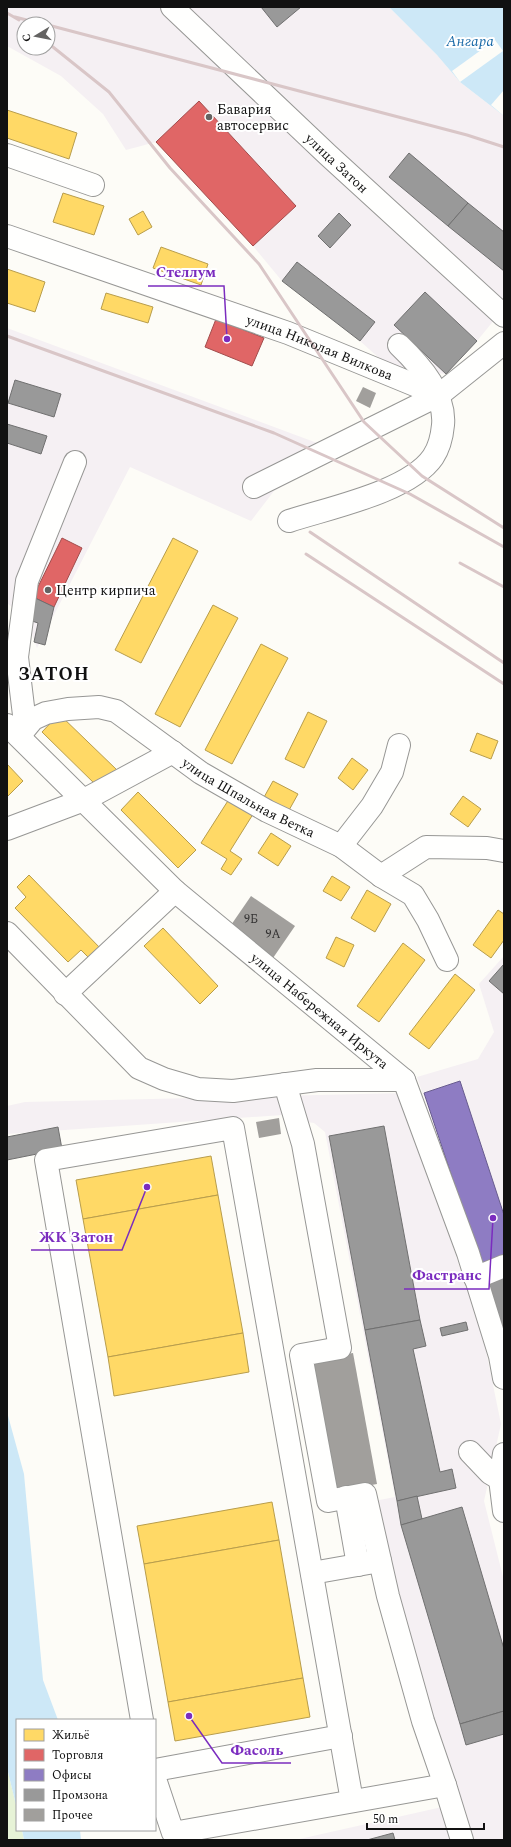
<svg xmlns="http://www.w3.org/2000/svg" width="511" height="1847" font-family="Spectral,serif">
  <rect width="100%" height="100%" fill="#fdfcf7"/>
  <g fill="#f5f0f3" fill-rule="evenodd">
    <path d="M7,7H389L437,55L460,82L504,116V308L477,341L446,374L389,367L360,341L282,281L253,246L156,142L126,150L103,114L61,76L7,46ZM24,24H48V48H24Z"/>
    <polygon points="7,328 344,453 274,491 251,521 130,467 37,648 26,619 7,603"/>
    <polygon points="504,956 504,1327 417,1077 478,1059 494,1032 479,984"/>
    <polygon points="405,1093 462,1275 474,1292 501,1424 484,1501 504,1581 504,1840 295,1840 451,1805 369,1502 395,1497 325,1132 314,1123 291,1120 283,1115 7,1134 7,1106 25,1102"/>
  </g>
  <polygon fill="#e7f3d7" points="7,1768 17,1809 17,1830 22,1830 24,1840 7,1840"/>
  <g fill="#cde8f7">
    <polygon points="389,7 504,7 504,116 460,82 437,55"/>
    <polygon points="7,1412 24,1474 43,1680 58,1720 17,1720 17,1809 7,1768"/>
    <polygon points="22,1830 80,1830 81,1840 24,1840"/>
  </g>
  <g fill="#fdfcf7">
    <polygon points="495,40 503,51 460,82 452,71"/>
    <polygon points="504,90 504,116 491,105"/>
  </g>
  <g fill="#ffd966" stroke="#b89d4c">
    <polygon points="7,110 77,133 69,159 7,138"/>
    <polygon points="63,193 104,206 94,235 53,222"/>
    <polygon points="143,211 152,227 138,235 129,219"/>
    <polygon points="161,247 208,264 201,285 153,268"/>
    <polygon points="7,269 45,282 35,312 7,303"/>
    <polygon points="106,293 153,307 148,323 101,309"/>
    <polygon points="173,538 198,551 141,663 115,650"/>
    <polygon points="213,605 238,618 180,727 155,714"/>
    <polygon points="261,644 288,658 232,764 205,750"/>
    <polygon points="308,712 327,721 304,768 285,759"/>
    <polygon points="59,714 117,770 99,788 42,732"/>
    <polygon points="477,733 498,741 491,759 470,751"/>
    <polygon points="352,758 368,770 353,790 338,778"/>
    <polygon points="7,764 23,781 7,797"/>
    <polygon points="273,781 298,794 288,812 263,799"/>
    <polygon points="138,792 196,850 178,868 121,810"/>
    <polygon points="231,796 255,811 230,851 242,859 231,875 221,869 227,859 201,843"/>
    <polygon points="463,796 481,809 468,827 450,814"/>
    <polygon points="271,833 291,846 278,866 258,853"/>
    <polygon points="29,875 102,950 91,960 81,950 68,962 15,908 26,897 17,887"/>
    <polygon points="332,876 350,887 341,901 323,891"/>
    <polygon points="367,890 391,904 375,932 351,918"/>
    <polygon points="498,910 504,914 504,940 491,958 473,945"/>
    <polygon points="163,928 218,986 200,1004 144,946"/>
    <polygon points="336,937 354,945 344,967 326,958"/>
    <polygon points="403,943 425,960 379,1022 357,1006"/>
    <polygon points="455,974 475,990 429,1049 409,1034"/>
    <polygon points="211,1156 218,1195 83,1219 76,1180"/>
    <polygon points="218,1195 243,1333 108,1357 83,1219"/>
    <polygon points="243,1333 249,1372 114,1396 108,1357"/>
    <polygon points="272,1502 279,1540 144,1564 137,1526"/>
    <polygon points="279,1540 303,1678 168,1702 144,1564"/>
    <polygon points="303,1678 310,1717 175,1741 168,1702"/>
  </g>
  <g fill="#e06666" stroke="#a24c4c">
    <polygon points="199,101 296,206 253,246 156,142"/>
    <polygon points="216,319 264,338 252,366 205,347"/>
    <polygon points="62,538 82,548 54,607 33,597"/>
  </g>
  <polygon fill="#8e7cc3" stroke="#685c8e" points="460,1081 504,1215 504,1257 481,1264 424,1093"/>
  <g fill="#999" stroke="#707070">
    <polygon points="261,7 301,7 277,27"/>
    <polygon points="409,153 468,203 448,226 389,177"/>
    <polygon points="468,203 504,232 504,271 448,226"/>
    <polygon points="339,213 351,225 330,248 318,236"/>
    <polygon points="297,262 375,322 360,341 282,281"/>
    <polygon points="425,292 477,341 446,374 394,325"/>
    <polygon points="15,380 61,394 54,417 8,403"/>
    <polygon points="7,424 47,436 41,454 7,443"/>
    <polygon points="33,597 54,607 45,645 34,642 38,623 26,619"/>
    <polygon points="504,964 504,994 489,981"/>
    <polygon points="384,1126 420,1320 365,1330 329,1136"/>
    <polygon points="58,1127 62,1149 7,1160 7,1137"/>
    <polygon points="504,1273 504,1327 500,1328 481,1283"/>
    <polygon points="420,1320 426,1346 413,1349 440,1472 452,1469 456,1488 397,1501 365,1330"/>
    <polygon points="466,1322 468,1330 442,1336 440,1328"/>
    <polygon points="417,1496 422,1519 401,1525 397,1501"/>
    <polygon points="462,1507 504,1649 504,1711 460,1724 401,1525"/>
    <polygon points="504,1711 504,1734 466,1745 460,1724"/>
    <polygon points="393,1833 395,1840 367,1840"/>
  </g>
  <g fill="#a19f9c">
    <polygon points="363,387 376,393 370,408 356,401"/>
    <polygon points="251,896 295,926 273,958 229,928"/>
    <polygon points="279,1118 281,1134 259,1138 256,1122"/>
    <polygon points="353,1353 377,1484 333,1492 310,1360"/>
  </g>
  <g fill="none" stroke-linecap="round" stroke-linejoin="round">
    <g stroke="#979795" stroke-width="24">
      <g id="minor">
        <path id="s1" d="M172,7L328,155L504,316"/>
        <polyline points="7,155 93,185"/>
        <path id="s2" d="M7,236L288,333L439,395L504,343"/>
        <polyline points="254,487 439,395"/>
        <path d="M289,521C328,508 409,492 433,457C439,448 442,436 443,425C446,395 421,366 399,345"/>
        <path id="s3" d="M7,725L175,891L404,1080L468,1253L500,1356L504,1378"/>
        <polyline points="23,731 24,715 17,657 27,581 75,462"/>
        <path id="s4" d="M19,736L33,719L46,713L68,709L99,707L116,711L201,773L267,811L341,846L381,876L413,895L428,920L447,960"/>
        <polyline points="7,829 84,800 173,752"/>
        <polyline points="341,846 372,806 392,772 399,745"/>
        <polyline points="381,876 426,847 487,848 504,851"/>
        <polyline points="7,933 139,1068 164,1079 198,1089 233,1091 317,1080 404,1080"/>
        <polyline points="65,994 175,891"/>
        <polyline points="475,1278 504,1266"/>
        <polyline points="470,1452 490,1473 500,1479"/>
        <polyline points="504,1454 500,1479 504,1511"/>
        <polyline points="346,1497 358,1565"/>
        <polyline points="312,1573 380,1561"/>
        <polyline points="142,1720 46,1160 233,1128 352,1801"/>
        <polyline points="155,1770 341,1736"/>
        <polyline points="155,1779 173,1833 445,1785 423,1721 388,1596 365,1494 328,1501 301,1355 340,1348 303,1144 285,1084"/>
        <polyline points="445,1785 462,1840"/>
      </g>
    </g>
    <use href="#minor" stroke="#fffffe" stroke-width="22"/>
    <g stroke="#d9c6c7" stroke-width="3">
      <polyline points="7,13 19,20"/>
      <polyline points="15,17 42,24"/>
      <polyline points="48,25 467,135 504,147"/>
      <polyline points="48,43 109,92 170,168 259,264 364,422 422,476 504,528"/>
      <polyline points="7,336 274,433 410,494 504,547"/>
      <polyline points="310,532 504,663"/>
      <polyline points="306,554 504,684"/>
      <polyline points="460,563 504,587"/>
    </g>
  </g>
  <g fill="#646362" stroke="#fff" stroke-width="1.5">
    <circle cx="209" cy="117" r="4"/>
    <circle cx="48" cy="590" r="4"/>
  </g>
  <g text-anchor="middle" stroke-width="4" stroke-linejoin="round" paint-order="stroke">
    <g font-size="12" fill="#353434">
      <text x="251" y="923">9Б</text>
      <text x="273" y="938">9А</text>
    </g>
    <g font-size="14" fill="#111" stroke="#fff" text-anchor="start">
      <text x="217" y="114">Бавария<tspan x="217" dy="16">автосервис</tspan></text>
      <text x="56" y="595">Центр кирпича</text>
    </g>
    <g font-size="14" fill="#111" stroke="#fff">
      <text dy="5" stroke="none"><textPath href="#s1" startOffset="227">улица Затон</textPath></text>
      <text dy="5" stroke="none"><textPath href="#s2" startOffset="332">улица Николая Вилкова</textPath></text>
      <text dy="5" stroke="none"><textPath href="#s4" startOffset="266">улица Шпальная Ветка</textPath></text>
      <text dy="5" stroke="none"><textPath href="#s3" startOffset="424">улица Набережная Иркута</textPath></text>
    </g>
    <g font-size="15" font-style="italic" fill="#1768a6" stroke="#fff">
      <text x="470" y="46">Ангара</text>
    </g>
    <g font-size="18" font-weight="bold" letter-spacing="1" fill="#111" stroke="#fff">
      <text x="54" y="680">ЗАТОН</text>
    </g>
  </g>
  <path fill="none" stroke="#7b2cbf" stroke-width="1.5" d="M227 339L224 286H148M147 1187L122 1250H31M493 1218L489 1289H404M189 1716L222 1763H291"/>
  <g fill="#7b2cbf" stroke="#fff" stroke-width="1.5">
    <circle cx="227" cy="339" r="4"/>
    <circle cx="147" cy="1187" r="4"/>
    <circle cx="493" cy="1218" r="4"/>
    <circle cx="189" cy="1716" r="4"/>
  </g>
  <g font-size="15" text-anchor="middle" font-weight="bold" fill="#7b2cbf" stroke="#fff" stroke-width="4" stroke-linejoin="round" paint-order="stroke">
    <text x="186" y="277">Стеллум</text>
    <text x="76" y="1242">ЖК Затон</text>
    <text x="447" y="1280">Фастранс</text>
    <text x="257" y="1755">Фасоль</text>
  </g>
  <rect width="511" height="1847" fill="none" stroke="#111111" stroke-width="16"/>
  <rect x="16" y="1719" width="140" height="112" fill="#ffffff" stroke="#a0a0a0"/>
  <rect x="24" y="1729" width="20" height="12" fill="#ffd966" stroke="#a0a0a0"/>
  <text x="52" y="1739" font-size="12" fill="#111111">Жильё</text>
  <rect x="24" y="1749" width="20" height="12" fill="#e06666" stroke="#a0a0a0"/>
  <text x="52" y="1759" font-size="12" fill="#111111">Торговля</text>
  <rect x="24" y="1769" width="20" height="12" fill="#8e7cc3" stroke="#a0a0a0"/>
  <text x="52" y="1779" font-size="12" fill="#111111">Офисы</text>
  <rect x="24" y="1789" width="20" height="12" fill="#999999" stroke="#a0a0a0"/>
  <text x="52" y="1799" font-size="12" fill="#111111">Промзона</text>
  <rect x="24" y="1809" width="20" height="12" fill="#a19f9c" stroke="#a0a0a0"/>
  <text x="52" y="1819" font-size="12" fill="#111111">Прочее</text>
  <g transform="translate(36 36) rotate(260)"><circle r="19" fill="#ffffff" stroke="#a0a0a0"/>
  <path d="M0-3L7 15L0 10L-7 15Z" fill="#646362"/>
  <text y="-6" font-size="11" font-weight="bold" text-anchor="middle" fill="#111111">С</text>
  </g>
  <path d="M367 1823v6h117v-6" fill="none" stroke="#111111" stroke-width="2"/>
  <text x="373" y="1823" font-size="12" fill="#111111" stroke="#ffffff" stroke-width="3" paint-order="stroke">50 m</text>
</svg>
